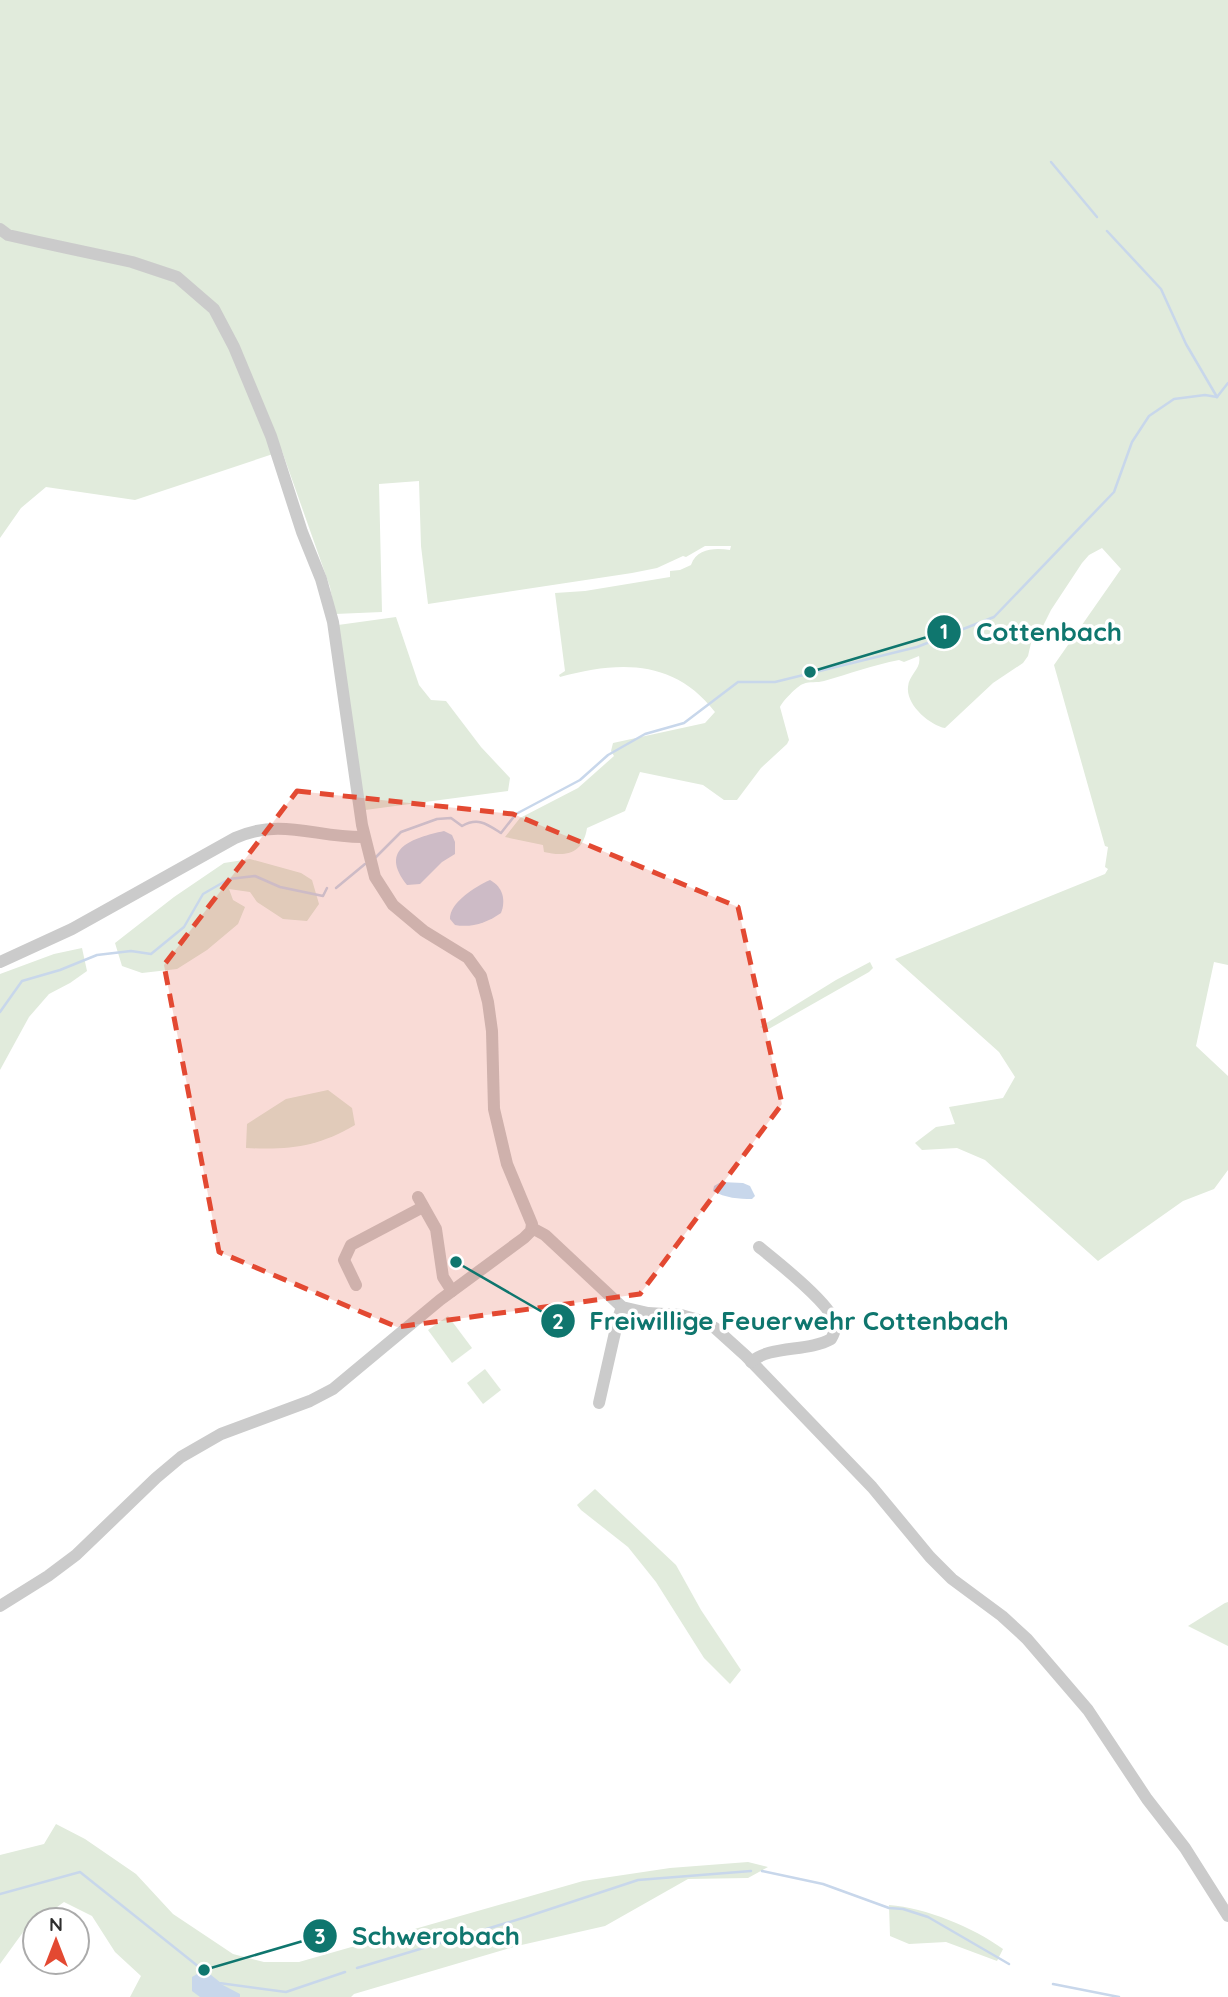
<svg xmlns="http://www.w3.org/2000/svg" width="1228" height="1997" font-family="Quicksand,sans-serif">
  <rect width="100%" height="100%" fill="#fff"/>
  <g fill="#e1ebdc">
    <path d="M0,0H1228V965L1214,962L1196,1046L1228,1076V1170L1214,1189L1183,1201L1098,1261L985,1160L957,1148L922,1150L915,1143L936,1127L955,1124L949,1107L1003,1098L1015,1077L999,1052L895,959L1105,874L1108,869L1105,867L1108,847L1105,846L1054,665L1121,569L1102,548L1089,555L1082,563L1051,610L1039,634L1031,643L1028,656L1023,663L993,683L945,728C930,725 906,705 908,687C909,674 922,669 919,656L904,662L899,660C873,665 849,674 824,681C817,683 810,681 803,684C797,686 782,702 780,707L789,740L787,744L761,768L737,800H724L703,785L640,772L625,811L587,828C583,854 566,857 544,852L543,845L505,837L520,818L578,788L614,756L611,751L613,743L705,723L715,712C674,659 619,661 560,677L559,675L565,671L555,593L585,591L670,577V571L680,570L691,565C697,548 715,548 730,550L731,546H705L686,557L683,556L657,568L632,573L428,604L421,546L419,481L379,484L382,612L335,614L330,587L282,451L135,500L46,487L21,508L0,538Z"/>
    <polygon points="396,617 419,685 431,700 446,701 481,747 510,778 508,791 365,810 338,625"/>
    <polygon points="250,859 301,873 312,880 319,904 307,921 283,919 257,902 250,892 229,889 233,900 245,907 238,924 207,950 177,969 142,973 122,966 115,943 174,897 224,863"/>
    <polygon points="82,948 87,971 70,983 49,994 29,1017 0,1070 0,974 54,954"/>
    <polygon points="870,962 873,968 869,972 767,1030 760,1027 836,980"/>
    <path d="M328,1090L352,1108L355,1125C318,1147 289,1150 246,1148L247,1124L286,1099Z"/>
    <polygon points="448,1316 472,1348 452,1363 428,1330"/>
    <polygon points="485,1369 501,1390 483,1404 467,1383"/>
    <polygon points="595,1489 676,1565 701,1610 741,1670 730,1684 704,1658 656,1582 628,1547 581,1510 577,1505"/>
    <polygon points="1228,1602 1228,1646 1188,1626 1225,1603"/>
    <polygon points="56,1824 85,1839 136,1874 173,1914 233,1954 264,1962 299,1962 583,1881 670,1868 748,1862 768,1867 748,1878 688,1879 605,1926 517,1946 354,1994 351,1997 130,1997 141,1976 115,1952 92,1916 64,1902 42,1918 34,1917 0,1964 0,1855 44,1844"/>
    <path d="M889,1905C926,1908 973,1927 1003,1949L997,1961L946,1942L909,1944L890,1936Z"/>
  </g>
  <g fill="#c8d7eb">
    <path d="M444,831L452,835L455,842V854L442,862L420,884L407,885C378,848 413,838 444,831Z"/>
    <path d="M490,880C503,887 506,900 501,913C487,923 471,928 455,925L450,919C449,903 476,886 490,880Z"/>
    <path d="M721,1182L743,1183L750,1186L755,1196L752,1199C739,1199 725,1198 713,1191L714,1186Z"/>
    <polygon points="204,1970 219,1983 240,1994 240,1997 200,1997 192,1991 192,1977"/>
  </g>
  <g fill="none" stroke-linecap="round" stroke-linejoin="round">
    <g stroke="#c8d7eb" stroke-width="2.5">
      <polyline points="1051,162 1097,217"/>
      <polyline points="1107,231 1161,289 1186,344 1217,397"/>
      <polyline points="1217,397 1228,383"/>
      <path d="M375,858L401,832L437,819L451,818L462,826C478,817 487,824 501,833L516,814L580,780L608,755L645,734L684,723L738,682H775L917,647L994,617L1114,492L1132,442L1149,416L1174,399L1205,395L1217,397"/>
      <polyline points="336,888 365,864"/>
      <polyline points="0,1012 22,981 60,970 97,955 131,951 151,954 184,927 203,894 229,879 255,876 280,887 323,896 327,888"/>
      <polyline points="762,1871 823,1884 889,1908 903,1909 928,1917 1009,1964"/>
      <polyline points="0,1894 80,1872 219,1983 286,1992 345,1972"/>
      <polyline points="357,1968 526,1917 638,1880 751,1871"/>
      <polyline points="1053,1984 1119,1997"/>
    </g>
    <g stroke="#cbcbcb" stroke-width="12">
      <polyline points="0,229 8,235 39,242 132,262 177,277 214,309 234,347 271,436 302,532 321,579 333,622 362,825 375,877 393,905 424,931 468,958 481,976 488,1002 492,1031 494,1109 507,1164 532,1224 531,1231 524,1238 440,1300 333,1389 310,1401 221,1434 181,1457 156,1478 76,1555 48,1576 0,1606"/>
      <path d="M0,962L72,929L235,838C282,817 316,838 364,837"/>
      <polyline points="418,1197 436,1229 443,1277 452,1291"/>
      <polyline points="532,1228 545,1235 622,1307 648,1313 681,1315 702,1321 715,1328 746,1356 872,1487 930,1557 952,1579 1002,1616 1027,1639 1088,1710 1147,1799 1185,1848 1228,1916"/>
      <polyline points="356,1285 344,1260 351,1245 423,1207"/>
      <path d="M751,1362C770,1345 808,1352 831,1339C834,1334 836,1329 835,1323C831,1304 775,1260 759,1247"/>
      <polyline points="599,1403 618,1319 622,1307"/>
    </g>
  </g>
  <path fill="#e34932" fill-opacity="0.2" stroke="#e34932" stroke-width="5" stroke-dasharray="14 9" stroke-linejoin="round" d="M297,791L513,814L738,907L782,1104L640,1294L397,1327L219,1252L164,965Z"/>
  <path fill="none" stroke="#0f766e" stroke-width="2.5" d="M810 672L944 632M456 1262L558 1321M204 1970L320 1936"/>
  <g fill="#0f766e" stroke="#fff" stroke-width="2.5">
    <circle cx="810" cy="672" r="7"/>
    <circle cx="456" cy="1262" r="7"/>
    <circle cx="204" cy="1970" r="7"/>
    <circle cx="944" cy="632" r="18"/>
    <circle cx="558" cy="1321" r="18"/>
    <circle cx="320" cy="1936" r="18"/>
  </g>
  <g font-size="21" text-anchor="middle" font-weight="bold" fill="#fff">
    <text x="944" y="639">1</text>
    <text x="558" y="1329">2</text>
    <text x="320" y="1944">3</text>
  </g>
  <g font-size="26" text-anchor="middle" font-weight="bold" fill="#0f766e" stroke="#fff" stroke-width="7" stroke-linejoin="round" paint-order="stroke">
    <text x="1049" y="641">Cottenbach</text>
    <text x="799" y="1330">Freiwillige Feuerwehr Cottenbach</text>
    <text x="436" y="1945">Schwerobach</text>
  </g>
  <g transform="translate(56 1941)"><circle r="33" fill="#ffffff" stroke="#ababab" stroke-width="2"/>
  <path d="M0-5L12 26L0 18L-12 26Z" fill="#e34932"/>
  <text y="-10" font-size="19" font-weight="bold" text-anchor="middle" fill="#2e2e2e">N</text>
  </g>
</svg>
